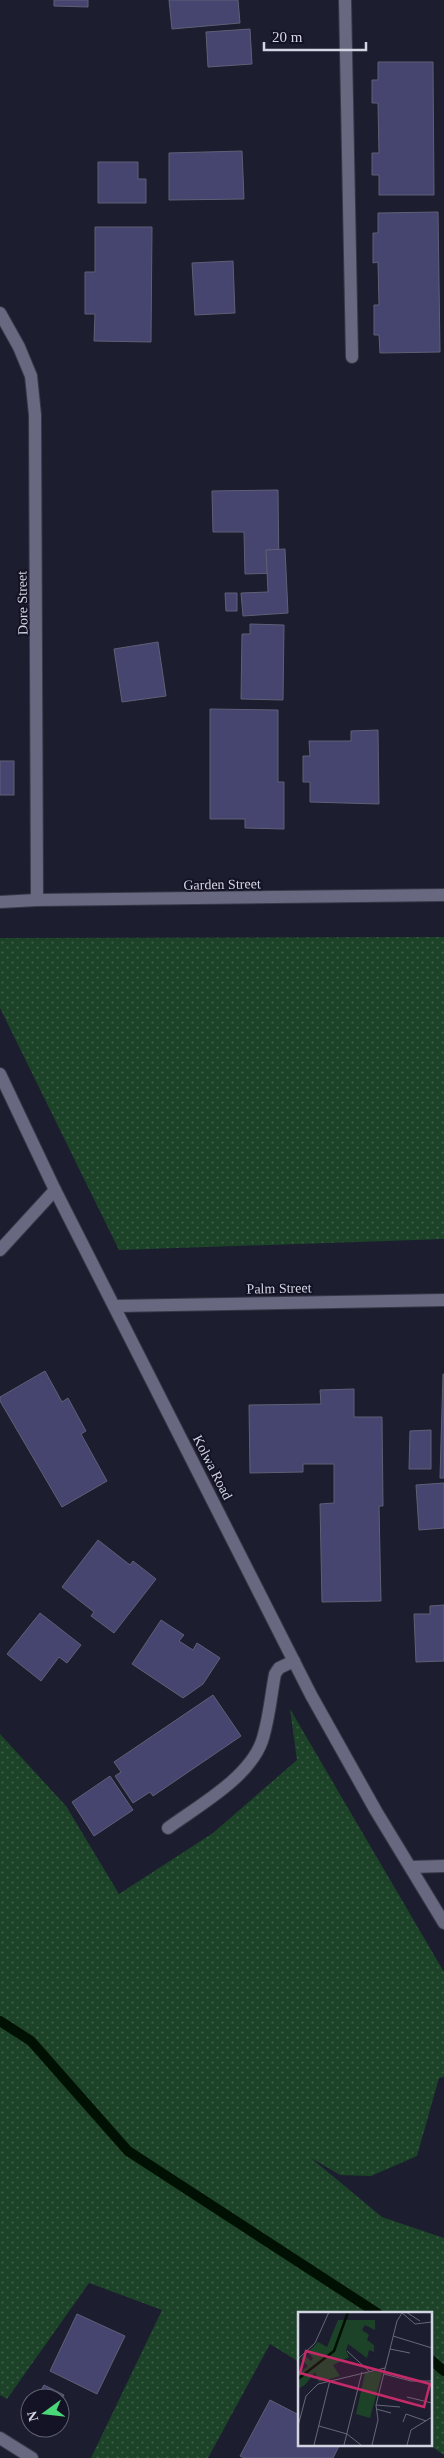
<svg xmlns="http://www.w3.org/2000/svg" width="444" height="2458" font-family="Georgia,serif">
  <defs>
    <pattern id="grass-dots" width="8" height="8" patternUnits="userSpaceOnUse" patternTransform="scale(1.25)"><rect width="8" height="8" fill="#1c4327"/><path d="M2 2h.1M6 6h.1" fill="none" stroke="#3c5d46" stroke-width="1.8" stroke-linecap="round"/></pattern>
  </defs>
  <rect width="100%" height="100%" fill="#1c1d2f"/>
  <g fill="url(#grass-dots)">
    <polygon points="444,937 444,1239 119,1250 0,1008 0,938"/>
    <polygon points="290,1709 444,1972 444,2077 439,2078 417,2156 371,2176 340,2175 311,2158 382,2217 444,2238 444,2455 428,2444 430,2444 430,2313 299,2313 299,2362 270,2344 208,2458 91,2458 162,2310 89,2283 7,2399 0,2395 0,1734 66,1806 119,1894 213,1833 297,1760"/>
  </g>
  <g fill="none" stroke-linecap="round" stroke-linejoin="round">
    <g stroke="#001003" stroke-width="10">
      <polyline points="0,2021 31,2041 128,2151 377,2313"/>
      <polyline points="430,2359 444,2371"/>
    </g>
  </g>
  <g fill="#454570" stroke="#5f6076">
    <polygon points="54,0 88,0 88,7 54,6"/>
    <polygon points="169,0 238,0 240,23 172,29"/>
    <polygon points="250,29 252,64 208,67 206,32"/>
    <polygon points="378,62 433,62 434,195 379,195 379,175 372,175 372,153 379,153 378,103 372,103 372,80 378,80"/>
    <polygon points="242,151 244,199 169,200 169,153"/>
    <polygon points="98,162 138,162 138,179 146,179 146,203 98,203"/>
    <polygon points="438,212 440,352 380,353 379,335 374,335 374,305 379,305 378,262 373,263 373,233 378,233 378,213"/>
    <polygon points="95,227 152,227 151,342 94,341 95,314 85,314 85,272 95,272"/>
    <polygon points="233,261 235,313 195,315 192,263"/>
    <polygon points="278,490 279,573 245,574 244,532 213,532 212,491"/>
    <polygon points="285,549 288,613 243,616 241,593 268,592 266,550"/>
    <polygon points="225,593 237,593 237,611 226,611"/>
    <polygon points="250,624 284,625 283,700 241,699 242,634 250,634"/>
    <polygon points="158,642 166,696 122,702 114,649"/>
    <polygon points="210,709 278,710 278,782 284,782 284,829 245,828 245,819 210,819"/>
    <polygon points="378,730 379,804 310,802 310,782 303,782 303,756 310,756 309,741 351,741 351,731"/>
    <rect x="0" y="761" width="14" height="34"/>
    <polygon points="45,1371 62,1402 68,1398 86,1431 81,1434 107,1481 62,1507 0,1401 0,1397"/>
    <polygon points="443,1374 444,1374 444,1478 440,1478"/>
    <polygon points="354,1389 354,1417 382,1417 383,1506 379,1506 381,1601 322,1602 320,1504 334,1503 334,1464 303,1464 303,1472 250,1473 249,1405 321,1404 320,1390"/>
    <polygon points="431,1430 431,1469 409,1469 410,1431"/>
    <polygon points="444,1483 444,1528 419,1530 416,1485"/>
    <polygon points="98,1540 130,1565 133,1561 156,1579 114,1633 91,1616 94,1612 62,1587"/>
    <polygon points="444,1605 444,1661 416,1662 414,1614 430,1614 430,1606"/>
    <polygon points="40,1613 81,1645 67,1663 59,1657 41,1681 7,1654"/>
    <polygon points="161,1620 184,1635 179,1641 193,1650 197,1643 220,1658 203,1684 183,1698 132,1664"/>
    <polygon points="213,1695 241,1736 153,1796 150,1792 133,1803 115,1776 121,1772 114,1762"/>
    <polygon points="110,1776 133,1810 94,1836 72,1802"/>
    <polygon points="77,2314 125,2336 97,2394 50,2371"/>
    <polygon points="44,2385 64,2395 60,2403 60,2398 37,2398"/>
    <polygon points="270,2400 299,2415 299,2444 340,2444 333,2458 244,2458 240,2456"/>
  </g>
  <g fill="none" stroke-linecap="round" stroke-linejoin="round">
    <g stroke="#383848" stroke-width="14">
      <g id="minor">
        <polyline points="345,0 352,357"/>
        <polyline points="0,313 19,347 31,376 35,415 37,900"/>
        <polyline points="0,902 37,900 444,895"/>
        <polyline points="0,1074 55,1190 311,1695 376,1811 444,1923"/>
        <polyline points="0,1250 55,1190"/>
        <polyline points="115,1306 444,1300"/>
        <path d="M168,1828C198,1806 249,1778 262,1741C269,1720 271,1695 275,1674L279,1668L294,1661"/>
        <polyline points="411,1867 444,1866"/>
        <polyline points="0,2438 32,2458"/>
      </g>
    </g>
    <use href="#minor" stroke="#686980" stroke-width="12"/>
  </g>
  <g text-anchor="middle" stroke-width="4" stroke-linejoin="round" paint-order="stroke">
    <g font-size="14" fill="#d4d5e2" stroke="#131325">
      <text transform="translate(22 603) rotate(-91)" y="5">Dore Street</text>
      <text transform="translate(222 884) rotate(-1)" y="5">Garden Street</text>
      <text transform="translate(279 1288) rotate(-1)" y="5">Palm Street</text>
      <text transform="translate(213 1467) rotate(63)" y="5">Kolwa Road</text>
    </g>
  </g>
  <g transform="translate(298 2312)">
    <rect width="134" height="134" fill="#1c1d2f"/>
    <path d="M40,8H77V18L67,13L64,18L71,23L69,28L76,33V40L71,38L69,46L50,32L48,39L51,45L35,53L42,64L21,70L17,60L7,73L0,77V62L10,54L3,47L6,43L13,49L15,46L10,40L20,30L29,35ZM85,58L72,106L58,102L67,61Z" fill="#1c4327"/>
    <path fill="none" stroke="#001003" stroke-width="2.5" d="M0,67L36,39L50,0"/>
    <path fill="none" stroke="#666777" stroke-width="1" d="M103,0L117,12L134,10M108,0L122,9M95,24L134,36M92,37L112,41M49,39L71,59M0,47L17,31L31,0M86,62L113,69H134M109,85L134,91M78,93L102,95M78,97L93,101M105,110L108,102L128,109M0,114L8,84L20,72L87,56M21,114L49,122L63,133M16,133L32,68M46,133L64,60M74,133L80,108L78,93L99,9L104,1M109,133L113,118L134,105"/>
    <path fill="#c42b68" fill-opacity="0.15" stroke="#c42b68" stroke-width="2.5" d="M8,39L132,72L126,95L2,61Z"/>
    <rect width="134" height="134" fill="none" stroke="#d4d5e2" stroke-width="2.5"/>
  </g>
  <g transform="translate(45 2413) rotate(255)"><circle r="24" fill="#131325" stroke="#606171"/>
  <path d="M0-4L9 19L0 12L-9 19Z" fill="#49d778"/>
  <text y="-8" font-size="14" font-weight="bold" text-anchor="middle" fill="#d4d5e2">N</text>
  </g>
  <path d="M264 42v8h102v-8" fill="none" stroke="#d4d5e2" stroke-width="2.5"/>
  <text x="272" y="42" font-size="15" fill="#d4d5e2" stroke="#131325" stroke-width="4" paint-order="stroke">20 m</text>
</svg>
